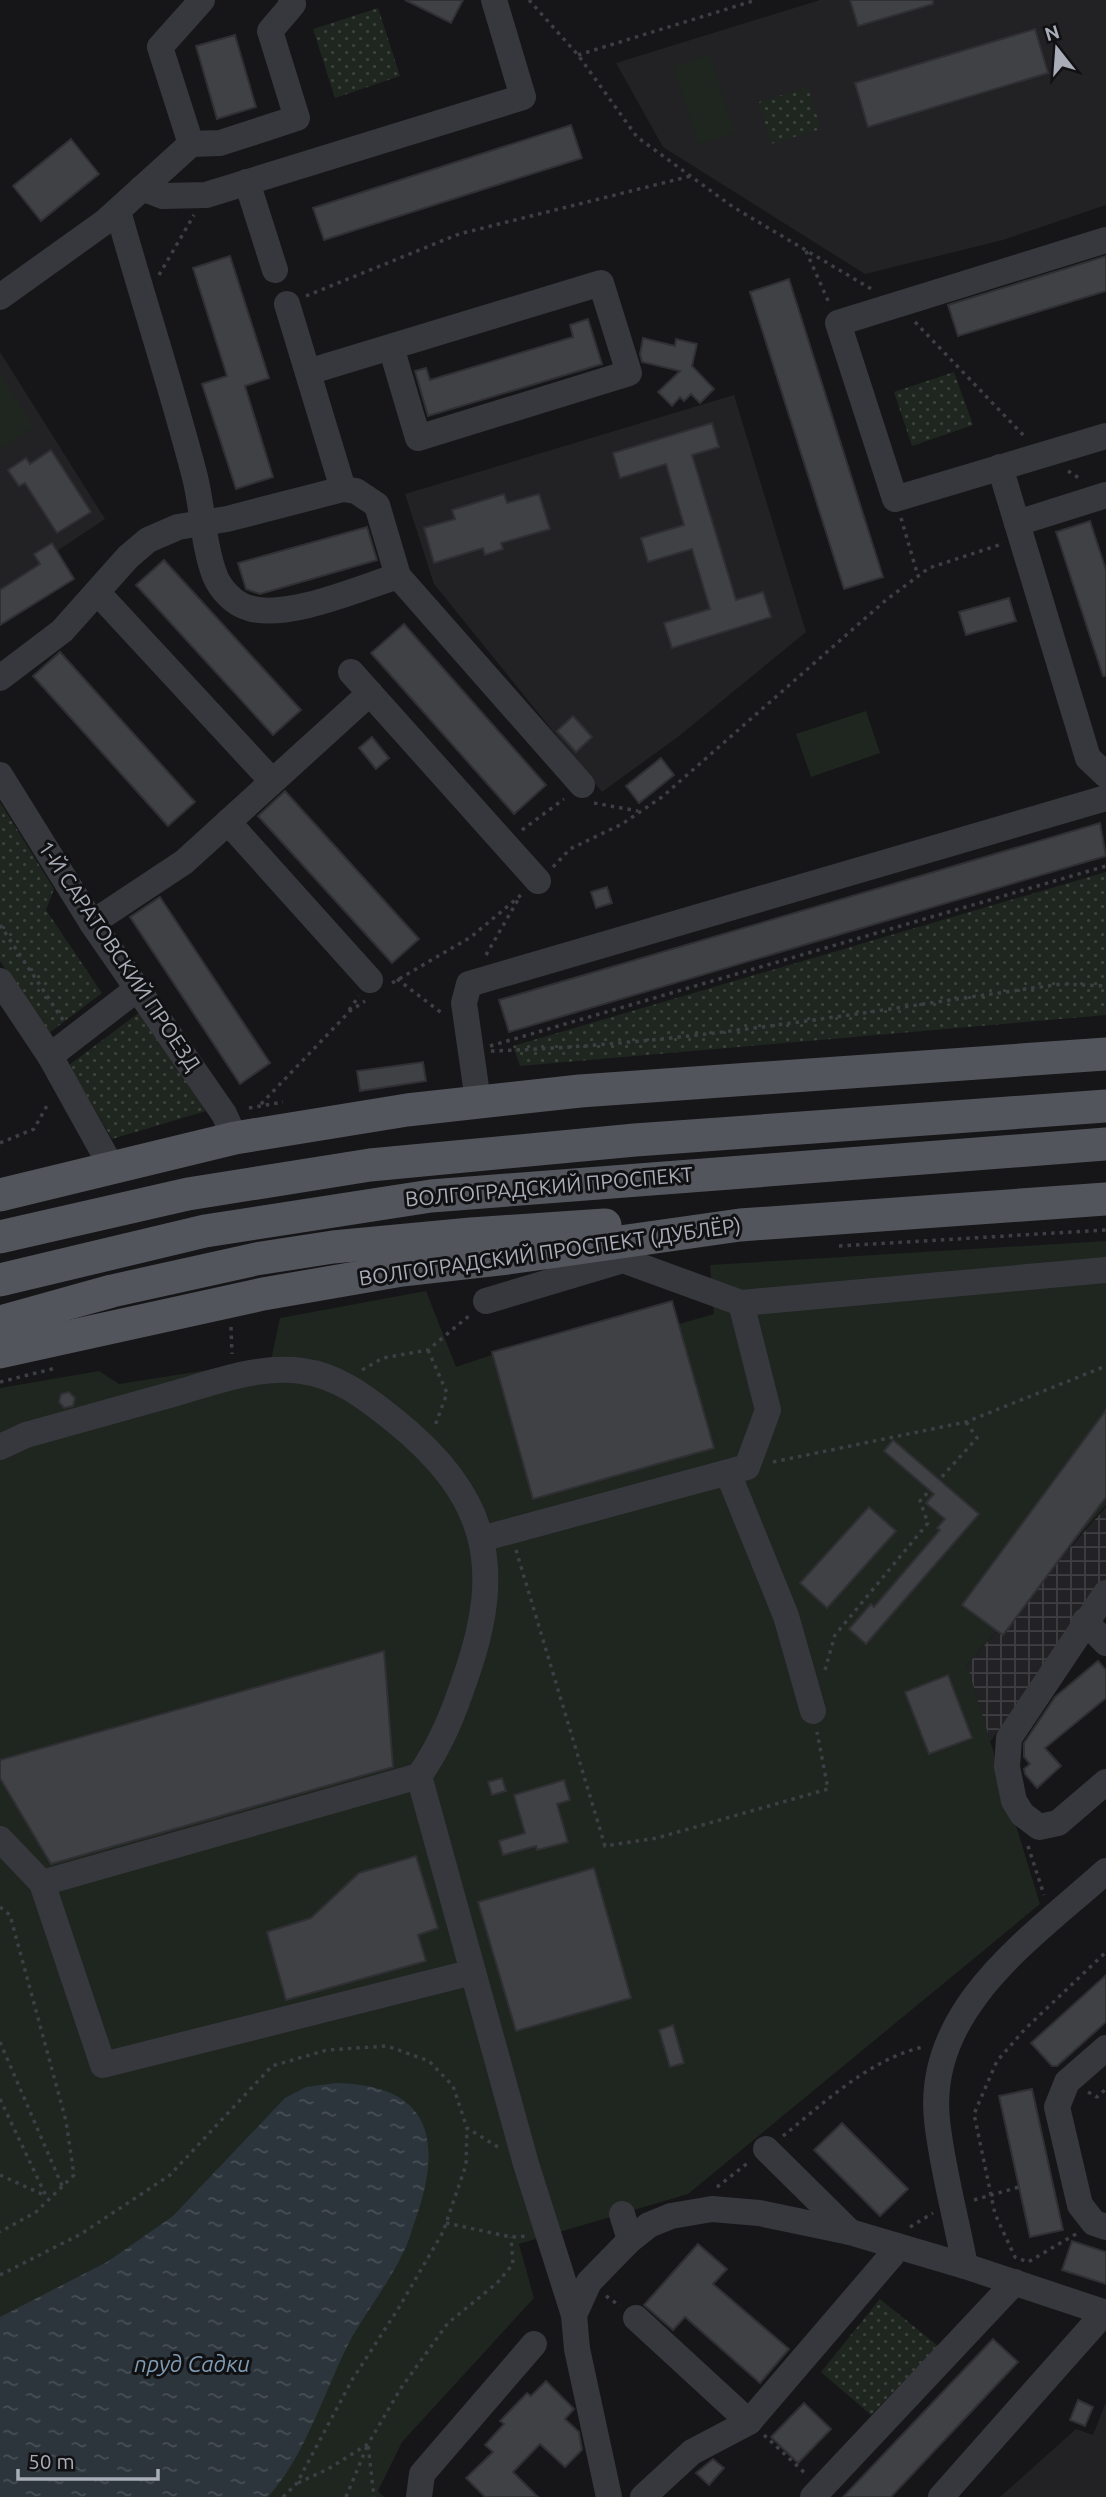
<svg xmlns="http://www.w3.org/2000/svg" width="1106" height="2497" font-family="Ubuntu,sans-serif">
  <defs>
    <pattern id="industrial-grid" width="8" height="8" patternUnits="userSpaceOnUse" patternTransform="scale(1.75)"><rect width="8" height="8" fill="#222225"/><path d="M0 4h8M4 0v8" fill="none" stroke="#3f3f43"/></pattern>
    <pattern id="grass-dots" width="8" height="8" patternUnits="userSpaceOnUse" patternTransform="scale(1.75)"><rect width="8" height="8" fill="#1e261f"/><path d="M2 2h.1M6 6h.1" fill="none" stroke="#3c433d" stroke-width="1.8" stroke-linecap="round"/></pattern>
    <pattern id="water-ripples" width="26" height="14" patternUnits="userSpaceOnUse" patternTransform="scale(1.75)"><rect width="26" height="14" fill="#2c353c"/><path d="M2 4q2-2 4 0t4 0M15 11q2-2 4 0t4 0" fill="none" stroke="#485056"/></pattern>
  </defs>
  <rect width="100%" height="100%" fill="#161618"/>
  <g fill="#222225">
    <polygon points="820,0 1106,0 1106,205 1003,240 865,274 663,147 616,63"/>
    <polygon points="0,352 105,519 57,551 51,543 34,554 40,564 0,590"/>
    <polygon points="734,395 806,632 679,736 602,792 434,584 405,494"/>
    <polygon points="1106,2402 1106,2497 1000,2497 1076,2429 1093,2435"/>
  </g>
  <polygon fill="url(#industrial-grid)" points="1106,1507 1106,1584 989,1743 967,1665"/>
  <g fill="url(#grass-dots)">
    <polygon points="378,8 400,76 335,98 313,29"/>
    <polygon points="808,87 821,129 771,144 759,102"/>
    <polygon points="954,372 973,425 912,446 894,392"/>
    <polygon points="0,802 54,889 46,910 102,993 49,1033 0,961"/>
    <polygon points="1106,872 1106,1015 520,1066 513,1046"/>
    <polygon points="140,1012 206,1111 112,1139 69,1065"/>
    <polygon points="880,2299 938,2346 871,2415 821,2372"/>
  </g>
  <g fill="#1e261f">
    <polygon points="710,55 735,133 698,144 673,66"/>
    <polygon points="0,374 34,427 0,449"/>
    <polygon points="866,711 880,753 811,777 796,734"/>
    <polygon points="1106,1241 1106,1505 967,1665 1040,1904 688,2194 519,2244 534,2298 402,2442 378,2491 384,2497 0,2497 0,1388 99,1371 119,1384 271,1360 280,1318 426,1291 456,1367 492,1355 492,1352 672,1301 679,1324 714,1314 710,1265"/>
  </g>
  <path fill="url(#water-ripples)" d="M336,2083C427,2085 444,2135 417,2215C412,2228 409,2243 402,2255C388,2284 368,2309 352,2337C324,2390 308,2452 268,2497H0V2317L107,2262L173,2216L285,2098L306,2087Z"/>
  <g fill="#404145" stroke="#303034" stroke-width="2">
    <polygon points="405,0 463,0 451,23"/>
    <polygon points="850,0 933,0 933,4 858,26"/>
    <polygon points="1035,29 1048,73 868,127 855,83"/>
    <polygon points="235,35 256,107 217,119 196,46"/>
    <polygon points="571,125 582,158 324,240 313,208"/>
    <polygon points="71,139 99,174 41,221 13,186"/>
    <polygon points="230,256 269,378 245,386 273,477 236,489 202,384 227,376 193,268"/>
    <polygon points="1106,256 1106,291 958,336 948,305"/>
    <polygon points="789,279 883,577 844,589 750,292"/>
    <polygon points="588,319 602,364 428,416 415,371 426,368 430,380 573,337 570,325"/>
    <polygon points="643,338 675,346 676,339 697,344 692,366 714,389 700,403 691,394 684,401 680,397 672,406 658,392 680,371 642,362 640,354"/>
    <polygon points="712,423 719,447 692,455 736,600 763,592 771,617 672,648 664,623 710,609 692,549 648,562 641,538 684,525 666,464 620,478 613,453"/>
    <polygon points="51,450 91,512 57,533 25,483 19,486 8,470 26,458 30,464"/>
    <polygon points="504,494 507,503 539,494 550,529 501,543 503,549 485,555 483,548 434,563 424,528 455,519 452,510"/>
    <polygon points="1090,521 1106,570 1106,676 1103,676 1056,532"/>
    <polygon points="367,527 377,560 260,594 246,589 238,563"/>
    <polygon points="52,543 74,579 0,625 0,590 40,564 34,554"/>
    <polygon points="164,560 301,710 273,735 136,585"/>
    <polygon points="1009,598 1016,621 966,635 959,612"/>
    <polygon points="404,624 546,785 514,814 371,653"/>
    <polygon points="60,652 195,802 168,826 33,676"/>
    <polygon points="573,716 592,737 576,752 557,731"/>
    <polygon points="372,737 389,758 376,769 359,748"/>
    <polygon points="661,758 674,775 639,803 626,786"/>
    <polygon points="285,791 419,939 392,963 258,816"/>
    <polygon points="1100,823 1106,856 509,1032 499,1000"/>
    <polygon points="607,887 612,903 596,908 591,892"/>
    <polygon points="160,897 270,1063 240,1084 130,917"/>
    <polygon points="423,1062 426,1081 360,1091 357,1071"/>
    <polygon points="672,1301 714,1448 533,1499 492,1352"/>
    <polygon points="69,1392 75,1398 73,1406 64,1408 59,1402 61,1394"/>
    <polygon points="1106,1410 1106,1497 1003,1635 962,1605"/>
    <polygon points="893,1440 979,1514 866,1644 849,1629 871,1604 874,1607 940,1530 937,1528 945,1519 926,1503 934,1494 884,1451"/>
    <polygon points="869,1507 896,1531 827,1608 800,1583"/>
    <polygon points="384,1651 393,1767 51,1864 0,1778 0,1760"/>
    <polygon points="1098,1661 1106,1670 1106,1698 1045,1748 1061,1766 1037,1788 1025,1774 1024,1769 1030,1764 1024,1757 1024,1743 1055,1697"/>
    <polygon points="948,1675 972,1738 929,1754 905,1692"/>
    <polygon points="502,1778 506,1791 492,1795 488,1782"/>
    <polygon points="564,1780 570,1800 557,1804 568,1842 537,1850 536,1846 503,1855 499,1841 525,1833 514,1795"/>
    <polygon points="416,1856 438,1928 418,1935 426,1961 286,2000 267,1932 311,1918 359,1873"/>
    <polygon points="594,1868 631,1998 516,2031 478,1902"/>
    <polygon points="1106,1975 1106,2022 1057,2066 1052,2066 1031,2043"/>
    <polygon points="673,2025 684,2063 670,2067 659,2030"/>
    <polygon points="1032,2089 1063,2230 1030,2237 999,2096"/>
    <polygon points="842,2123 908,2189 880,2216 814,2150"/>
    <polygon points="1072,2241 1106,2252 1106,2284 1062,2270"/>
    <polygon points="698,2244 727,2269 713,2284 789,2349 760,2383 685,2317 673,2330 644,2305"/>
    <polygon points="993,2339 1018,2362 891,2497 843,2497"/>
    <polygon points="546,2381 574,2409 565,2419 579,2432 582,2450 565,2467 540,2444 513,2472 538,2497 485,2497 466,2478 493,2452 485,2445 504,2424 500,2421 527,2393 531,2396"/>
    <polygon points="1078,2400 1093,2407 1085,2426 1070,2420"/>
    <polygon points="804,2403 831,2429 798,2463 771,2437"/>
    <polygon points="713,2459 724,2468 709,2485 696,2473"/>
  </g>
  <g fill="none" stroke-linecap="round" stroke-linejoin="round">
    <g stroke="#3d3f44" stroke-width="3.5" stroke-dasharray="3.5 5" stroke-linecap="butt">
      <polyline points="529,0 578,55 637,137 733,207 873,290"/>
      <polyline points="578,55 756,0"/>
      <polyline points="806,251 830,305"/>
      <polyline points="159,275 194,215"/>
      <polyline points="306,296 459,234 691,176"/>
      <polyline points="915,322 1026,438"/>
      <polyline points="1068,471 1082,480"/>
      <polyline points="901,518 918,576"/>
      <polyline points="594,803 638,811"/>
      <polyline points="522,830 564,799"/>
      <polyline points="553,867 570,849 622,824 662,797 886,600 929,568 1002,544"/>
      <polyline points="0,925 63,1020"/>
      <polyline points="486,955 519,898"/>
      <polyline points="397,979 443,1014"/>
      <polyline points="392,983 471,937 521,895"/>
      <polyline points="349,1010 359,996"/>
      <polyline points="490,1046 1106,866"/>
      <path d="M491,1051C682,1045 873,1010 1062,984L1106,986"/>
      <polyline points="261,1104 350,1011 365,1001"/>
      <polyline points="249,1108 283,1102"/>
      <polyline points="0,1143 34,1129 49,1102"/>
      <polyline points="839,1246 1106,1230"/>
      <polyline points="231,1327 232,1354"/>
      <polyline points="428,1350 447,1393 435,1426"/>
      <polyline points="362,1370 383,1358 428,1350 470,1315"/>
      <polyline points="0,1382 56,1368"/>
      <polyline points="773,1462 966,1422 1106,1366"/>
      <polyline points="516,1550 605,1846 657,1838 828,1789 817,1732"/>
      <polyline points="825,1670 835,1635 928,1523 920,1501 977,1438 966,1422"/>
      <polyline points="1028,1846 1044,1895"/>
      <polyline points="0,1907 10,1915 66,2121 74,2175 36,2212 0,2232"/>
      <polyline points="0,2042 63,2188"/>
      <polyline points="1088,2092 1097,2097 1106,2089"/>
      <polyline points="0,2099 46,2196"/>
      <path d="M783,2136C825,2102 870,2059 923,2047"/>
      <polyline points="0,2175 46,2196"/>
      <polyline points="717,2187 749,2162"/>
      <polyline points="974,2200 1019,2187"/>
      <polyline points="446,2223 511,2237 527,2236"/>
      <polyline points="910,2227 933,2213"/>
      <polyline points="1076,2234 1028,2262 1015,2257 995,2214 974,2114 997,2061 1025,2029 1106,1952"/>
      <polyline points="0,2275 81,2234 170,2175 272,2066 327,2050 387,2046 429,2061 453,2086 467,2128 498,2147"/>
      <polyline points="606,2296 620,2306"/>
      <polyline points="764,2435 807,2475"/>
      <polyline points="298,2483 328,2469 368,2444 401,2388 448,2323 497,2283 513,2264 511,2237"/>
      <polyline points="283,2497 297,2483 352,2380 398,2309 443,2232 466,2165 467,2128"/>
      <polyline points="346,2497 368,2444 374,2497"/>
    </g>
    <g stroke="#37383d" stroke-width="26">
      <polyline points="191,144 220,143 297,118 270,31 293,4 291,0"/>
      <polyline points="247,182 275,270"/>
      <polyline points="142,188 163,196 206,195 523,97 494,0"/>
      <path d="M118,211C143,300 172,388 195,477C203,510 203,544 215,576C221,590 234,604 249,608C287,620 360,588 398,576"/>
      <polyline points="1106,240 838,323 895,499 1106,436"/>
      <polyline points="0,297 106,221 191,144 160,47 202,0"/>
      <polyline points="287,304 343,489"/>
      <polyline points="308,372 601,283 629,373 418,438 391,347"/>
      <polyline points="1000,467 1088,758 1106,775"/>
      <polyline points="1017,523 1106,495"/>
      <polyline points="97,592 272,781"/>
      <polyline points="351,672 538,881"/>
      <polyline points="0,678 62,631 128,557 148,540 178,527 227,519 343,489 356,491 377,505 398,576 582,785"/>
      <polyline points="0,775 92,923 224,1114 235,1138"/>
      <polyline points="228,822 370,980"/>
      <polyline points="92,923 184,862 370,693"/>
      <polyline points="0,981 50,1056 111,1166"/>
      <polyline points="50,1056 137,989"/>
      <polyline points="478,1101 464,1003 469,984 1106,798"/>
      <polyline points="486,1301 623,1260 620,1244"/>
      <polyline points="741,1303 1106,1270"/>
      <path d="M0,1447L26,1435C75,1421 124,1408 173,1394C215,1382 259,1365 302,1371C339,1376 366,1398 394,1420C487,1495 505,1565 466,1676C454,1712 441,1745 419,1776L42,1883"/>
      <polyline points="728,1473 786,1616 813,1711"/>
      <polyline points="481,1539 747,1467 768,1410 741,1303 623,1260"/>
      <polyline points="1106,1593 1009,1738 1007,1767 1014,1801 1022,1814 1039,1827 1058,1823 1106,1782"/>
      <polyline points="1085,1621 1106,1643"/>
      <polyline points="419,1776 526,2164 574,2315"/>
      <polyline points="0,1839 42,1883 103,2065 473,1972"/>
      <polyline points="1106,2048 1067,2082 1057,2107 1080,2205 1094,2223 1106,2227"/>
      <polyline points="766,2149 850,2232"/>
      <polyline points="622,2214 630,2240"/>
      <path d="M965,2266C956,2217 942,2168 937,2120C925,2008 1034,1936 1106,1871"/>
      <polyline points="636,2318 749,2422"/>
      <polyline points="419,2497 422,2474 534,2344"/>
      <polyline points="609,2497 577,2349 574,2315 589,2282 630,2240 649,2225 671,2216 712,2209 759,2213 850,2232 965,2266 1106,2313"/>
      <polyline points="643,2497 692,2452 749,2422 892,2255 896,2246"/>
      <polyline points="813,2497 1015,2282"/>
      <polyline points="941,2497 1105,2312"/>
    </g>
    <g stroke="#53555c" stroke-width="33">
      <polyline points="0,1195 235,1138 407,1110 580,1091 1106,1054"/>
      <polyline points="0,1237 188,1194 370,1165 635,1140 1106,1106"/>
      <polyline points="0,1280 205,1231 431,1196 1106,1144"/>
      <polyline points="0,1322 112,1291 256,1259 333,1247 471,1234 605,1225"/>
      <polyline points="0,1352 263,1294 402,1270 508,1258 740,1225 1106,1199"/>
    </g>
  </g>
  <g text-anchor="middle" stroke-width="6" stroke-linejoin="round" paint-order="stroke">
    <g font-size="21" fill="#a8adb8" stroke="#111113">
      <text transform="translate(119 956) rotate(56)" y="7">1-Й САРАТОВСКИЙ ПРОЕЗД</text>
      <text transform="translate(549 1187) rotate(-5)" y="7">ВОЛГОГРАДСКИЙ ПРОСПЕКТ</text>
      <text transform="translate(550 1252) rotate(-8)" y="7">ВОЛГОГРАДСКИЙ ПРОСПЕКТ (ДУБЛЁР)</text>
    </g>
    <g font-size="23" font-style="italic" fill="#7f9bb3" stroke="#111113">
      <text x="192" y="2372">пруд Садки</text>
    </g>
  </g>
  <g transform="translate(1057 49) rotate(343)" stroke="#111113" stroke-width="5" paint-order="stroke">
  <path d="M0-5L12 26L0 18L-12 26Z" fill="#a8adb8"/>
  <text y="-10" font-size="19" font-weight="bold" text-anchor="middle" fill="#a8adb8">N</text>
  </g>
  <path d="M18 2469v10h140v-10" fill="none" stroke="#a8adb8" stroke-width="3.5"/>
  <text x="28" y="2469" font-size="21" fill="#a8adb8" stroke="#111113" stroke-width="5" paint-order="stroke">50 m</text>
</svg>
